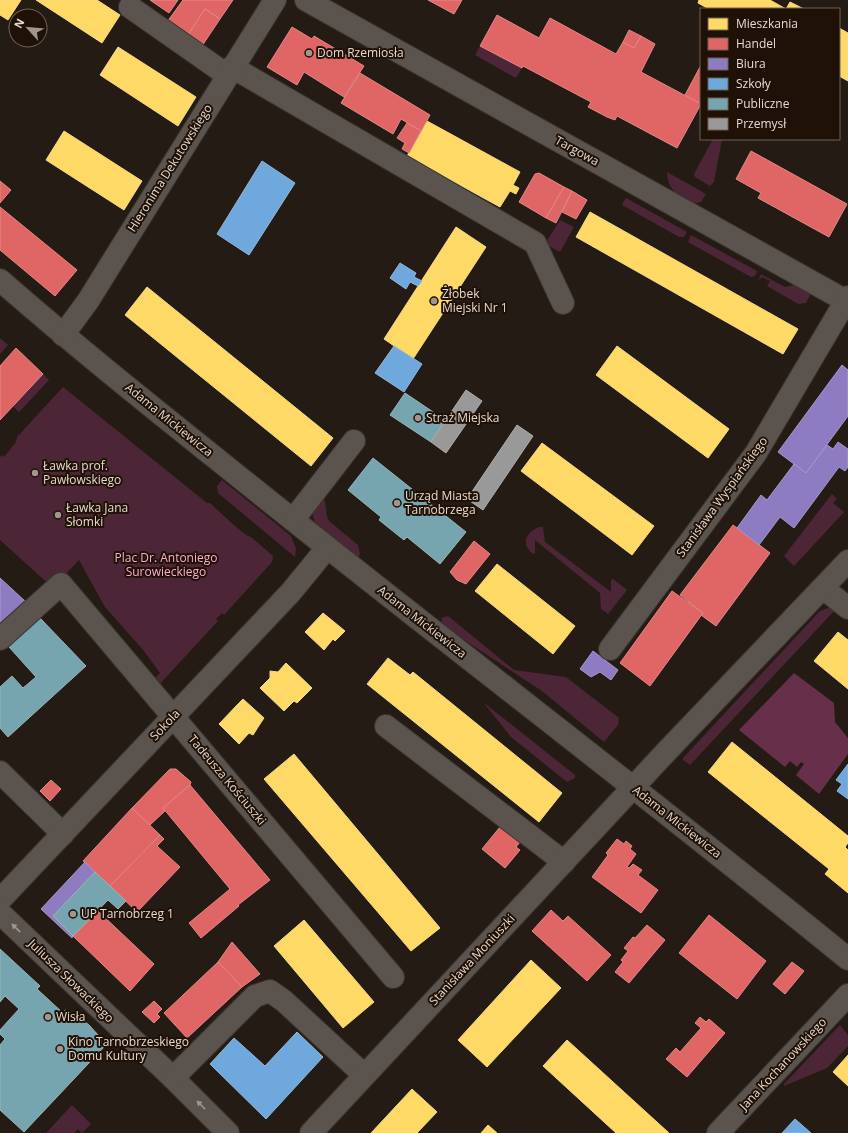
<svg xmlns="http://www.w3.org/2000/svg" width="848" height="1133" font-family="'Open Sans',sans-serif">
  <rect width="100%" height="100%" fill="#241b14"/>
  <g fill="#4c2637">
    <polygon points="480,46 522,68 516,78 475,55"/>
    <polygon points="713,139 722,139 714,182 710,186 695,177 694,174"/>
    <path d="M667,172L706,194L701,202L694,204C678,196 668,191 667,172Z"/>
    <polygon points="626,198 687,232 684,237 679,237 624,206 622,204"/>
    <polygon points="560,220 574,227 560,252 545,244"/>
    <polygon points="691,235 757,271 755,276 751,277 688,242"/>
    <polygon points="761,274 785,287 797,284 812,292 806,303 798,304 767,286 770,281 762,277 758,281"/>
    <polygon points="0,338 8,345 0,354"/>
    <polygon points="43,374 49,380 19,412 13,406"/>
    <path d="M63,387L207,503H210C218,510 244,536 251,537L273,556L272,562L224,615L222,613L216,619L218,621L157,687L152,681L160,673L144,651L105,607L79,560L53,588L0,540V457L3,455L4,457L16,442L17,437Z"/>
    <polygon points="222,480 291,536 296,549 295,557 218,493 217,486"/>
    <polygon points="832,494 837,499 833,503 844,512 794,566 784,556"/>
    <path d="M322,495C328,503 324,512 329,521L358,545L360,554L358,558L315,523L312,513Z"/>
    <path d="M539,527H543L545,542L611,592V580L613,579L627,590L608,614L601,609L600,593L535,540V553L533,554C521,544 525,533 539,527Z"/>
    <polygon points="828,608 836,609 690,765 683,760 683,758 820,611"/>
    <polygon points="448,616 514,670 566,677 619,718 618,725 604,742 542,691 443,626 441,618"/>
    <polygon points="483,702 575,775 575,778 567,782 511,737"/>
    <polygon points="840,1025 848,1035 848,1046 827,1068 784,1086 784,1084"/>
    <polygon points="72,1105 91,1124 82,1133 78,1129 74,1133 46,1133"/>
  </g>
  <polygon fill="#672f4a" points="794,673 834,703 835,722 848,738 848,754 819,794 796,775 804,764 801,762 797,767 790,761 785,767 739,730"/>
  <g fill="#ffd966" stroke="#f7d986">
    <polygon points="0,0 21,0 8,20 0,15"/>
    <polygon points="36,0 97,0 120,15 102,43"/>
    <polygon points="770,0 786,9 709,9 698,3 699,0"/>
    <polygon points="790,2 804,9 786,9"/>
    <polygon points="839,28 848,33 848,81 839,76"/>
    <polygon points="118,47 196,97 178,126 100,75"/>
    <polygon points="427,121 520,172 513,185 519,188 516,194 510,191 500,207 407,156"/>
    <polygon points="64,131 142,181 124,210 46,160"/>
    <polygon points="590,212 798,329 783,354 576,237"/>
    <polygon points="456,227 486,247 413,359 384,339"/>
    <polygon points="147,287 333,438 311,466 125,315"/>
    <polygon points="617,346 729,429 708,458 596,375"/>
    <polygon points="542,443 654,526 632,555 521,471"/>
    <polygon points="497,564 575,626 553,654 475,591"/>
    <polygon points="323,613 345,631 335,641 333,639 324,650 305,632"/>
    <polygon points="838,632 848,640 848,689 814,661"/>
    <polygon points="388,658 410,675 413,672 562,793 539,822 367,684"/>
    <polygon points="286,663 312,688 297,703 294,701 284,711 260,688 270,678 270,671 278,672"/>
    <polygon points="243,699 264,718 260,724 238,704"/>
    <polygon points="238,704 260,724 253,735 249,733 239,744 219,724"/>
    <polygon points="732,742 848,836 848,843 845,847 848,850 848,893 825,874 829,869 708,772"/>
    <polygon points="294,754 440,928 411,951 264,779"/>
    <polygon points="304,920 374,1002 343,1028 274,946"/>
    <polygon points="531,960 561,988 487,1067 458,1040"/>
    <polygon points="567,1040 669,1133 616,1133 543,1066"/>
    <polygon points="848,1055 848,1086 833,1072"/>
    <polygon points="412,1089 437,1112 417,1133 371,1133"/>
    <polygon points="488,1125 497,1133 481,1133"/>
  </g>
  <g fill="#e06666" stroke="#e28886">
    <polygon points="150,0 178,0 169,13"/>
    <polygon points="183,0 233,0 220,19 205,9 188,35 167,22"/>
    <polygon points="428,0 462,0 454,14"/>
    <polygon points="205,9 220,19 202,46 188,35"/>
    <polygon points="497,15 539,38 550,18 616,54 623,42 634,48 641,36 655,44 641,72 701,104 677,148 617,116 615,120 607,117 588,107 591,102 523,66 522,68 480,46"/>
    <polygon points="292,27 312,39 314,36 364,66 344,97 304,72 297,85 267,67"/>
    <polygon points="629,30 641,36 634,48 623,42"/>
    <polygon points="701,65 701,104 685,95"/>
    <polygon points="360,73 430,115 421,131 401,119 393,134 341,103"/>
    <polygon points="407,123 421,131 409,153 402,149 405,143 397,138"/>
    <polygon points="751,151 847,204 829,237 758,198 761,193 736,179"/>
    <polygon points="539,173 564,187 546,218 519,202 535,174"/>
    <polygon points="0,181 11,190 0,203"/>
    <polygon points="564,187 572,191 556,223 546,218"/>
    <polygon points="572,191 587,200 576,219 562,212"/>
    <polygon points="0,207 77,270 55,296 0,250"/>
    <polygon points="16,348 43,374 0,420 0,366"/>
    <polygon points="733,525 770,553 716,626 701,615 703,613 680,595"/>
    <polygon points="474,541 490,554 466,584 457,580 450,572"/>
    <polygon points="672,591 703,613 650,686 620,663"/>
    <polygon points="170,769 176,769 191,782 190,785 163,808 165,811 150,825 132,808"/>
    <polygon points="51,780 61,789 50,801 40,791"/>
    <polygon points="190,785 270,880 238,905 239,906 201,938 189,923 230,889 163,808"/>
    <polygon points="132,808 160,835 110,886 83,861"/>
    <polygon points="500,827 520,842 516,847 520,850 505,868 482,849"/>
    <polygon points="160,835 164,839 157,846 180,867 137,912 110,886"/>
    <polygon points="617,839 624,844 626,841 632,846 630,849 636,854 627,867 629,868 633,864 642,870 638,875 658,890 641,913 592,877 608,855 606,853"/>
    <polygon points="551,910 563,921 568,916 611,955 587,981 532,931"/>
    <polygon points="98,911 154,964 130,991 73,936"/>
    <polygon points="709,915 766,961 737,999 679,953"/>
    <polygon points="647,925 665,940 629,983 615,972 623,962 621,960 628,951 624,948 633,937 635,938"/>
    <polygon points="232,942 260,974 242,987 218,962"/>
    <polygon points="218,962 242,987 187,1038 164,1013"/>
    <polygon points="792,962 804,971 785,994 773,984"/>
    <polygon points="154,1001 162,1009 157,1014 160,1017 154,1023 142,1012"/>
    <polygon points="700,1017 706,1022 709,1019 725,1033 687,1077 666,1059 676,1048 680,1052 701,1028 695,1023"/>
  </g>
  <g fill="#8e7cc3" stroke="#a898c7">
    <polygon points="842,365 848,370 848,416 806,473 778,452"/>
    <polygon points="838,442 848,449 848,467 845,471 839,467 794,528 780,517 759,545 737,528 761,495 767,500 794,464 806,473 827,445 833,449"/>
    <polygon points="0,578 26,602 0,629"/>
    <polygon points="593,651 618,670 611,680 600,672 591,677 580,669"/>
    <polygon points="85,862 95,872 53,916 73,936 72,938 41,909"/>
  </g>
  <g fill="#6fa8dc" stroke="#92b7d9">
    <polygon points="262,161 295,183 249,255 217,234"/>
    <polygon points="400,263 416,273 414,277 422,281 418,286 410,282 406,289 390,278"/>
    <polygon points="394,346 422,364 404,392 375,373"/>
    <polygon points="848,764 848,799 837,791 842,784 836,780"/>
    <polygon points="297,1032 323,1057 266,1119 210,1064 234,1038 265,1066"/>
    <polygon points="795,1119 811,1133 782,1133"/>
  </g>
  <g fill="#76a5af" stroke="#97b5b9">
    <polygon points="405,393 445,420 431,442 390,415"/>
    <polygon points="373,458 466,532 440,564 407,537 404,540 379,520 381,517 348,490"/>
    <polygon points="40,618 86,666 8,737 0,728 0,687 12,676 23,688 36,677 9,647"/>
    <polygon points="95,872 126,901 118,909 108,900 73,936 53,916"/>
    <polygon points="0,949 40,986 37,989 63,1013 65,1010 77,1016 89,1025 99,1036 104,1047 24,1132 0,1110 0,1045 5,1039 0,1034 0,1030 19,1009 5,996 0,1002"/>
  </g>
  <g fill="#999" stroke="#b0acaa">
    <polygon points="466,390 482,401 446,453 431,442"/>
    <polygon points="517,425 533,436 483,510 467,499"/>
  </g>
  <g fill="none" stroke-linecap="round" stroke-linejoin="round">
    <g stroke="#3c352f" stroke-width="24">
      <g id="minor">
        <polyline points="306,0 848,302"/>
        <polyline points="130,7 227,75"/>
        <polyline points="232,67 535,243 563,303"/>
        <path d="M0,280C73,344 148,404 223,464C430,631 642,791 848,959"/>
        <polyline points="63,335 88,301 275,0"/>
        <polyline points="293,520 354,441"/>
        <polyline points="823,588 848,608"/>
        <polyline points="0,639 61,584 393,977"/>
        <polyline points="610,649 756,453 848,297"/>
        <polyline points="386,726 564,862"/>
        <polyline points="0,772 63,834"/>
        <polyline points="0,900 291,592 327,548"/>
        <polyline points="0,913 173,1078 228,1133"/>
        <polyline points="173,1078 255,996 270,991 284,1001 364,1075"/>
        <polyline points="311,1133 666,752 848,561"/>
        <polyline points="718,1133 848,995"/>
      </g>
    </g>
    <use href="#minor" stroke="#5a534e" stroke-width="22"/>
  </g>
  <defs><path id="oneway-solid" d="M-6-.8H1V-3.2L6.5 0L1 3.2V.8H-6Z"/></defs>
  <g fill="#a09690">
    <use href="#oneway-solid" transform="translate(16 928) rotate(-136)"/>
    <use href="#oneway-solid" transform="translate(201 1105) rotate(-135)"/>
  </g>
  <g fill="#a1968f" stroke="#201106" stroke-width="1.5">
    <circle cx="309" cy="53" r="4"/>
    <circle cx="434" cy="301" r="4"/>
    <circle cx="418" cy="418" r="4"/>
    <circle cx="35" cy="473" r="4"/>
    <circle cx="397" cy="503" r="4"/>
    <circle cx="58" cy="515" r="4"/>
    <circle cx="73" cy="914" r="4"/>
    <circle cx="48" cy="1017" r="4"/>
    <circle cx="60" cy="1049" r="4"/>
  </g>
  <g text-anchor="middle" stroke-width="4" stroke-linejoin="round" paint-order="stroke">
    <g font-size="12" fill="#e5d9d1" stroke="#201106" text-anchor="start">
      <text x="317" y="57">Dom Rzemiosła</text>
      <text x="442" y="298">Żłobek<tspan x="442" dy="14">Miejski Nr 1</tspan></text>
      <text x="426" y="422">Straż Miejska</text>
      <text x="43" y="470">Ławka prof.<tspan x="43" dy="14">Pawłowskiego</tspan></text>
      <text x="405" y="500">Urząd Miasta<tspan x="405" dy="14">Tarnobrzega</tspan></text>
      <text x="66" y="512">Ławka Jana<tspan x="66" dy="14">Słomki</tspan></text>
      <text x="81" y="918">UP Tarnobrzeg 1</text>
      <text x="56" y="1021">Wisła</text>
      <text x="68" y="1046">Kino Tarnobrzeskiego<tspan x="68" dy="14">Domu Kultury</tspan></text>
    </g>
    <g font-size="12" fill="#e5d9d1" stroke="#201106">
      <text transform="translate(577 151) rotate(29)" y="4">Targowa</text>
      <text transform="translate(170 168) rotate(-58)" y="4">Hieronima Dekutowskiego</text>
      <text transform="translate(169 420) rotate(39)" y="4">Adama Mickiewicza</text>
      <text transform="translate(722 497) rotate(-54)" y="4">Stanisława Wyspiańskiego</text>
      <text transform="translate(422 622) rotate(38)" y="4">Adama Mickiewicza</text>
      <text transform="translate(165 725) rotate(-47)" y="4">Sokola</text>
      <text transform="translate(227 780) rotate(50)" y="4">Tadeusza Kościuszki</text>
      <text transform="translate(677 822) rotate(38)" y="4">Adama Mickiewicza</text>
      <text transform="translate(472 960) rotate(-47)" y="4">Stanisława Moniuszki</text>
      <text transform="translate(71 981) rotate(44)" y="4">Juliusza Słowackiego</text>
      <text transform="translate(783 1064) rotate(-47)" y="4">Jana Kochanowskiego</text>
    </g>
    <g font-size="12" fill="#fcadd2" stroke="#201106">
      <text x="166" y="562">Plac Dr. Antoniego<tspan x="166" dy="14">Surowieckiego</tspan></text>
    </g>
  </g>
  <rect x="700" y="8" width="140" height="132" fill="#201106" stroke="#6f6157"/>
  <rect x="708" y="18" width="20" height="12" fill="#ffd966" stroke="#6f6157"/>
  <text x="736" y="28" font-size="12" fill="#e5d9d1">Mieszkania</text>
  <rect x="708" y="38" width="20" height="12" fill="#e06666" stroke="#6f6157"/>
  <text x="736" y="48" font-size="12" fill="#e5d9d1">Handel</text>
  <rect x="708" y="58" width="20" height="12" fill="#8e7cc3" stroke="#6f6157"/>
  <text x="736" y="68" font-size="12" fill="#e5d9d1">Biura</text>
  <rect x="708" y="78" width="20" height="12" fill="#6fa8dc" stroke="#6f6157"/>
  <text x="736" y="88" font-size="12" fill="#e5d9d1">Szkoły</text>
  <rect x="708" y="98" width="20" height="12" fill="#76a5af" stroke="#6f6157"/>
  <text x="736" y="108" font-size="12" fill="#e5d9d1">Publiczne</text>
  <rect x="708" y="118" width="20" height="12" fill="#999999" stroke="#6f6157"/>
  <text x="736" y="128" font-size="12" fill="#e5d9d1">Przemysł</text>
  <g transform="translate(28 28) rotate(297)"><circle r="19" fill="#201106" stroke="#6f6157"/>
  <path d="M0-3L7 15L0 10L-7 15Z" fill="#a1968f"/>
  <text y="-6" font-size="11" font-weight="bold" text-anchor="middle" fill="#e5d9d1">N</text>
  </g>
</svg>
